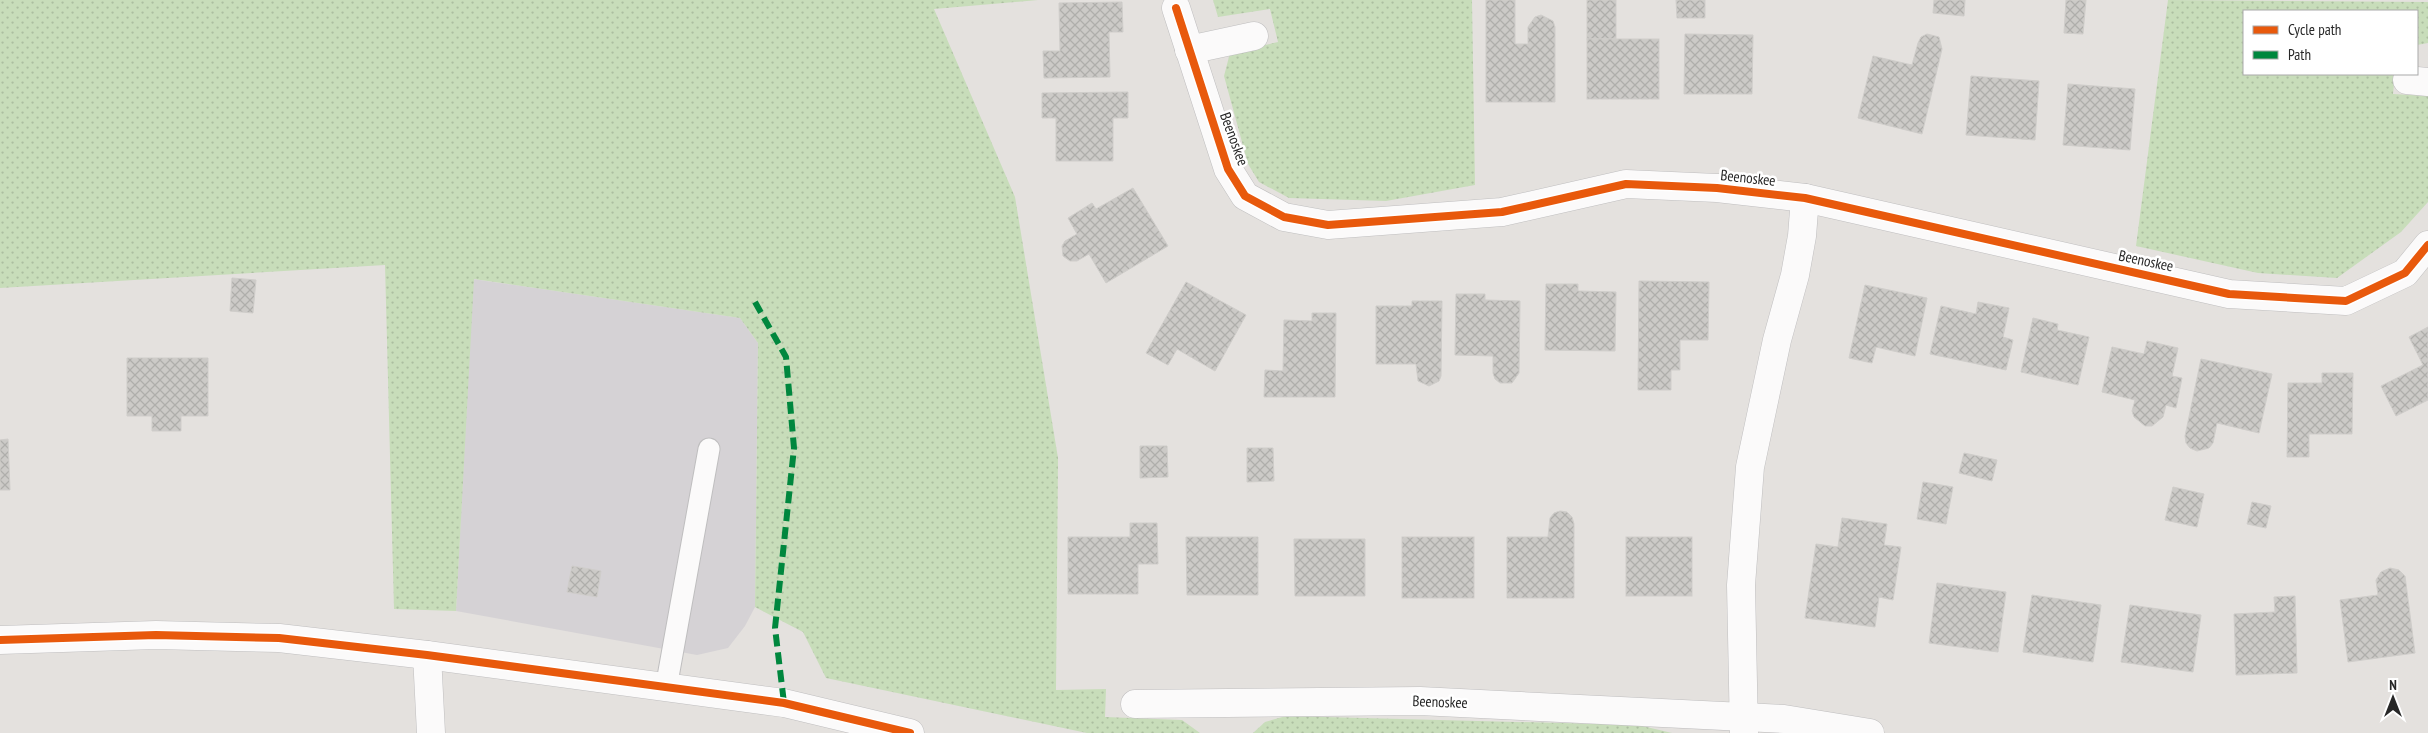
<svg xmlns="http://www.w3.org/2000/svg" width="2428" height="733" font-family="'PT Sans Narrow',sans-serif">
  <defs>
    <pattern id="grass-dots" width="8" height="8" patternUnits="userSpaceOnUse" patternTransform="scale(1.25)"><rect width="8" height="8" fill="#c8ddba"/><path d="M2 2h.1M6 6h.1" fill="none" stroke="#acbea0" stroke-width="1.8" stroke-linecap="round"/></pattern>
    <pattern id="building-cross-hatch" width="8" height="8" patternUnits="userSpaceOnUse" patternTransform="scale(1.25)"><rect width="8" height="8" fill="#cccac7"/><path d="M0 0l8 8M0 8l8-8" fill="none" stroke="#afaeab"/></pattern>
  </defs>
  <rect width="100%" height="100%" fill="#e4e1de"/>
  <polygon fill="#d5d2d5" points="473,279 740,318 758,343 755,607 745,626 728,648 697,655 456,611"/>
  <g fill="url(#grass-dots)">
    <polygon points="0,0 1038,0 934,9 1015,197 1058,458 1056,690 1106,689 1105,717 1182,720 1200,733 1087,733 826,678 803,632 755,607 758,343 740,318 474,279 456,611 394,609 385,265 0,288"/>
    <polygon points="1213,0 1472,0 1475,185 1386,201 1289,198 1259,182 1248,164 1224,76 1230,53 1278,42 1270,9 1218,17"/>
    <polygon points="2168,0 2428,2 2428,43 2417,45 2417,11 2244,11 2244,74 2395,74 2393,94 2428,96 2428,202 2401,232 2337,278 2258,273 2136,246"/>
    <polygon points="1286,716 1638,725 1672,733 1253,733 1265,722"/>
  </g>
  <g fill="url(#building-cross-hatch)" stroke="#cfcdca">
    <polygon points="1486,0 1515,0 1515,44 1528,44 1528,27 1535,17 1541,15 1553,21 1555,27 1555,102 1486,102"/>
    <rect x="1587" y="0" width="29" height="39"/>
    <polygon points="1676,0 1705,0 1705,18 1677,18"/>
    <polygon points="1934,0 1965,0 1964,16 1933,13"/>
    <polygon points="2066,0 2086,0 2083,34 2064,33"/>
    <polygon points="1122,2 1123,32 1109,32 1110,77 1044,78 1043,51 1060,51 1059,3"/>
    <polygon points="1685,34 1753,35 1752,94 1684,94"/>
    <polygon points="1927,34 1939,37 1942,49 1922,134 1858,118 1873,56 1912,65 1918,43 1921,37"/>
    <rect x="1587" y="39" width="72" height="60"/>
    <polygon points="1971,76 2039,81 2035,140 1966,135"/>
    <polygon points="2068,84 2135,89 2130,150 2063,145"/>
    <polygon points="1128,92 1128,118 1113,118 1113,161 1056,161 1056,118 1042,118 1042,93"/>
    <polygon points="1133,188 1168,246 1106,283 1089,254 1077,261 1070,261 1063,256 1062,246 1065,241 1077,234 1068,218 1092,203 1096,209"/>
    <polygon points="232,278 256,280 253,313 230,311"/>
    <polygon points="1639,281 1709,282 1708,340 1680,340 1680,370 1671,370 1671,390 1638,390"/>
    <polygon points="1186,282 1246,315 1215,371 1177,349 1168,365 1146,353"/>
    <polygon points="1546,284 1578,284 1578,291 1616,292 1615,351 1545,350"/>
    <polygon points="1865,285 1927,298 1915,356 1876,347 1872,363 1849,358"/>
    <polygon points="1456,294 1485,294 1485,300 1520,301 1519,373 1512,383 1500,383 1495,379 1493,373 1493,356 1455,355"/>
    <polygon points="1412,301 1442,301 1441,376 1439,381 1429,386 1418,381 1416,364 1376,364 1376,306 1412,306"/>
    <polygon points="1978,302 2009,308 2003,337 2013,340 2006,370 1930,354 1941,306 1976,314"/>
    <polygon points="1312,313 1336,313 1335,397 1264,397 1265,370 1283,371 1284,320 1312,321"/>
    <polygon points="2033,318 2058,324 2057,330 2089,337 2078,385 2021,372"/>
    <polygon points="2428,327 2428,400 2396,416 2381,386 2423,365 2409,337"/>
    <polygon points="2147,341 2178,348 2172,376 2182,378 2176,408 2166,405 2163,417 2152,426 2145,426 2134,417 2132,411 2135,400 2102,392 2112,347 2144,354"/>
    <polygon points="127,358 208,358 208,416 181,416 181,431 152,431 152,416 127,416"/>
    <polygon points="2201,359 2272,374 2259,433 2217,423 2213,443 2209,448 2197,451 2190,448 2186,443 2185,436"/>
    <polygon points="2322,373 2353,373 2352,434 2309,434 2309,457 2287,457 2288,383 2322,383"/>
    <polygon points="8,439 10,490 0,490 0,440"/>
    <polygon points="1140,446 1167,446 1168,477 1140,478"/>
    <polygon points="1247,448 1273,448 1274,481 1247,482"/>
    <polygon points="1964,453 1997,460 1992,481 1959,473"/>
    <polygon points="1923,482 1953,487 1946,524 1917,519"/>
    <polygon points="2173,487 2204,494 2197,527 2165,520"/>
    <polygon points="2252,502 2271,506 2266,528 2247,524"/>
    <polygon points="1560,511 1567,512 1572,517 1574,524 1574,598 1507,598 1507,537 1548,537 1550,518 1554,513"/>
    <polygon points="1842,518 1887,524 1884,545 1901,547 1893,600 1879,597 1875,627 1805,618 1816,544 1838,547"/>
    <polygon points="1130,523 1157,523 1158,564 1138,564 1138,594 1068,594 1068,537 1130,537"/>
    <polygon points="1186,537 1258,537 1258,595 1187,595"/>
    <rect x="1402" y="537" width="72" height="61"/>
    <rect x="1626" y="537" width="66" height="59"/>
    <polygon points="1294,539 1365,539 1365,596 1295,596"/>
    <polygon points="572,566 601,571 597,597 567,592"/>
    <polygon points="2390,568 2399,570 2405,576 2415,653 2348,662 2340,600 2378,595 2376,580 2381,572"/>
    <polygon points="1937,583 2006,592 1998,652 1929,643"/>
    <polygon points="2032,595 2101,605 2093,662 2023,652"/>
    <polygon points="2295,596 2297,673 2236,675 2234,614 2275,612 2274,597"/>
    <polygon points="2130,605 2201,615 2193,672 2121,662"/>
  </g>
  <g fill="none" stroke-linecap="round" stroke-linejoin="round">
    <g stroke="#bfbebf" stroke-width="23">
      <polyline id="service" points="666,688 709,449"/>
    </g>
    <g stroke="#bfbebf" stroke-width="29">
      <g id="minor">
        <polyline points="1176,8 1228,169 1245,196 1284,217 1328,225 1502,212 1626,184 1717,188 1805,198 2229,294 2346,301 2405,273 2428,245"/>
        <polyline points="1189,50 1254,36"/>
        <polyline points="2407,80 2428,82"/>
        <polyline points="0,640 156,635 279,638 427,655 784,703 910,733"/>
        <polyline points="427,655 431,733"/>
        <polyline points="1135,704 1420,701 1784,719 1870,733"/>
        <polyline points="1744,733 1741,585 1750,467 1777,340 1795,275 1802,236 1805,198"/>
      </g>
    </g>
    <use href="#service" stroke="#fbfafa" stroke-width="21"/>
    <use href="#minor" stroke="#fbfafa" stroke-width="28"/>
    <polyline stroke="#00873e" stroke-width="6" stroke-dasharray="12 6" stroke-linecap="butt" points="755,302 786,357 794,448 775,628 784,703"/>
    <g stroke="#fff" stroke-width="11">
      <g id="cycleway">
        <polyline points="1176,8 1228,169 1245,196 1284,217 1328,225 1502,212 1626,184 1717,188 1805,198 2229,294 2346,301 2405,273 2428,245"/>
        <polyline points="0,640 156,635 279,638 427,655 784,703 910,733"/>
      </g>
    </g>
    <use href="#cycleway" stroke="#e8590c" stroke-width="8"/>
  </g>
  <g text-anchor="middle" stroke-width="5" stroke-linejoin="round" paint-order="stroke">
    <g font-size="15" fill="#272727" stroke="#fff">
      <text transform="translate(1234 139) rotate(70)" y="5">Beenoskee</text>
      <text transform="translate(1748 178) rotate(6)" y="5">Beenoskee</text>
      <text transform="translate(2146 261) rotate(12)" y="5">Beenoskee</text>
      <text transform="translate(1440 702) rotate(2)" y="5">Beenoskee</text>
    </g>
  </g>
  <rect x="2243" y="10" width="175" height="65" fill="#ffffff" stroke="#a9a9a9"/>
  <rect x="2253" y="26" width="25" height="8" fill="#e8590c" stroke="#a9a9a9"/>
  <text x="2288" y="35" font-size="15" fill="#272727">Cycle path</text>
  <rect x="2253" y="51" width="25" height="8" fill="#00873e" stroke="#a9a9a9"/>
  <text x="2288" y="60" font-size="15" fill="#272727">Path</text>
  <g transform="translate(2393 698)" stroke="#ffffff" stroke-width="4" paint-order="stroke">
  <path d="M0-4L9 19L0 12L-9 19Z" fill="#272727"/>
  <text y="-8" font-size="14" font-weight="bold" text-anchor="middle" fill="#272727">N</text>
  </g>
</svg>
